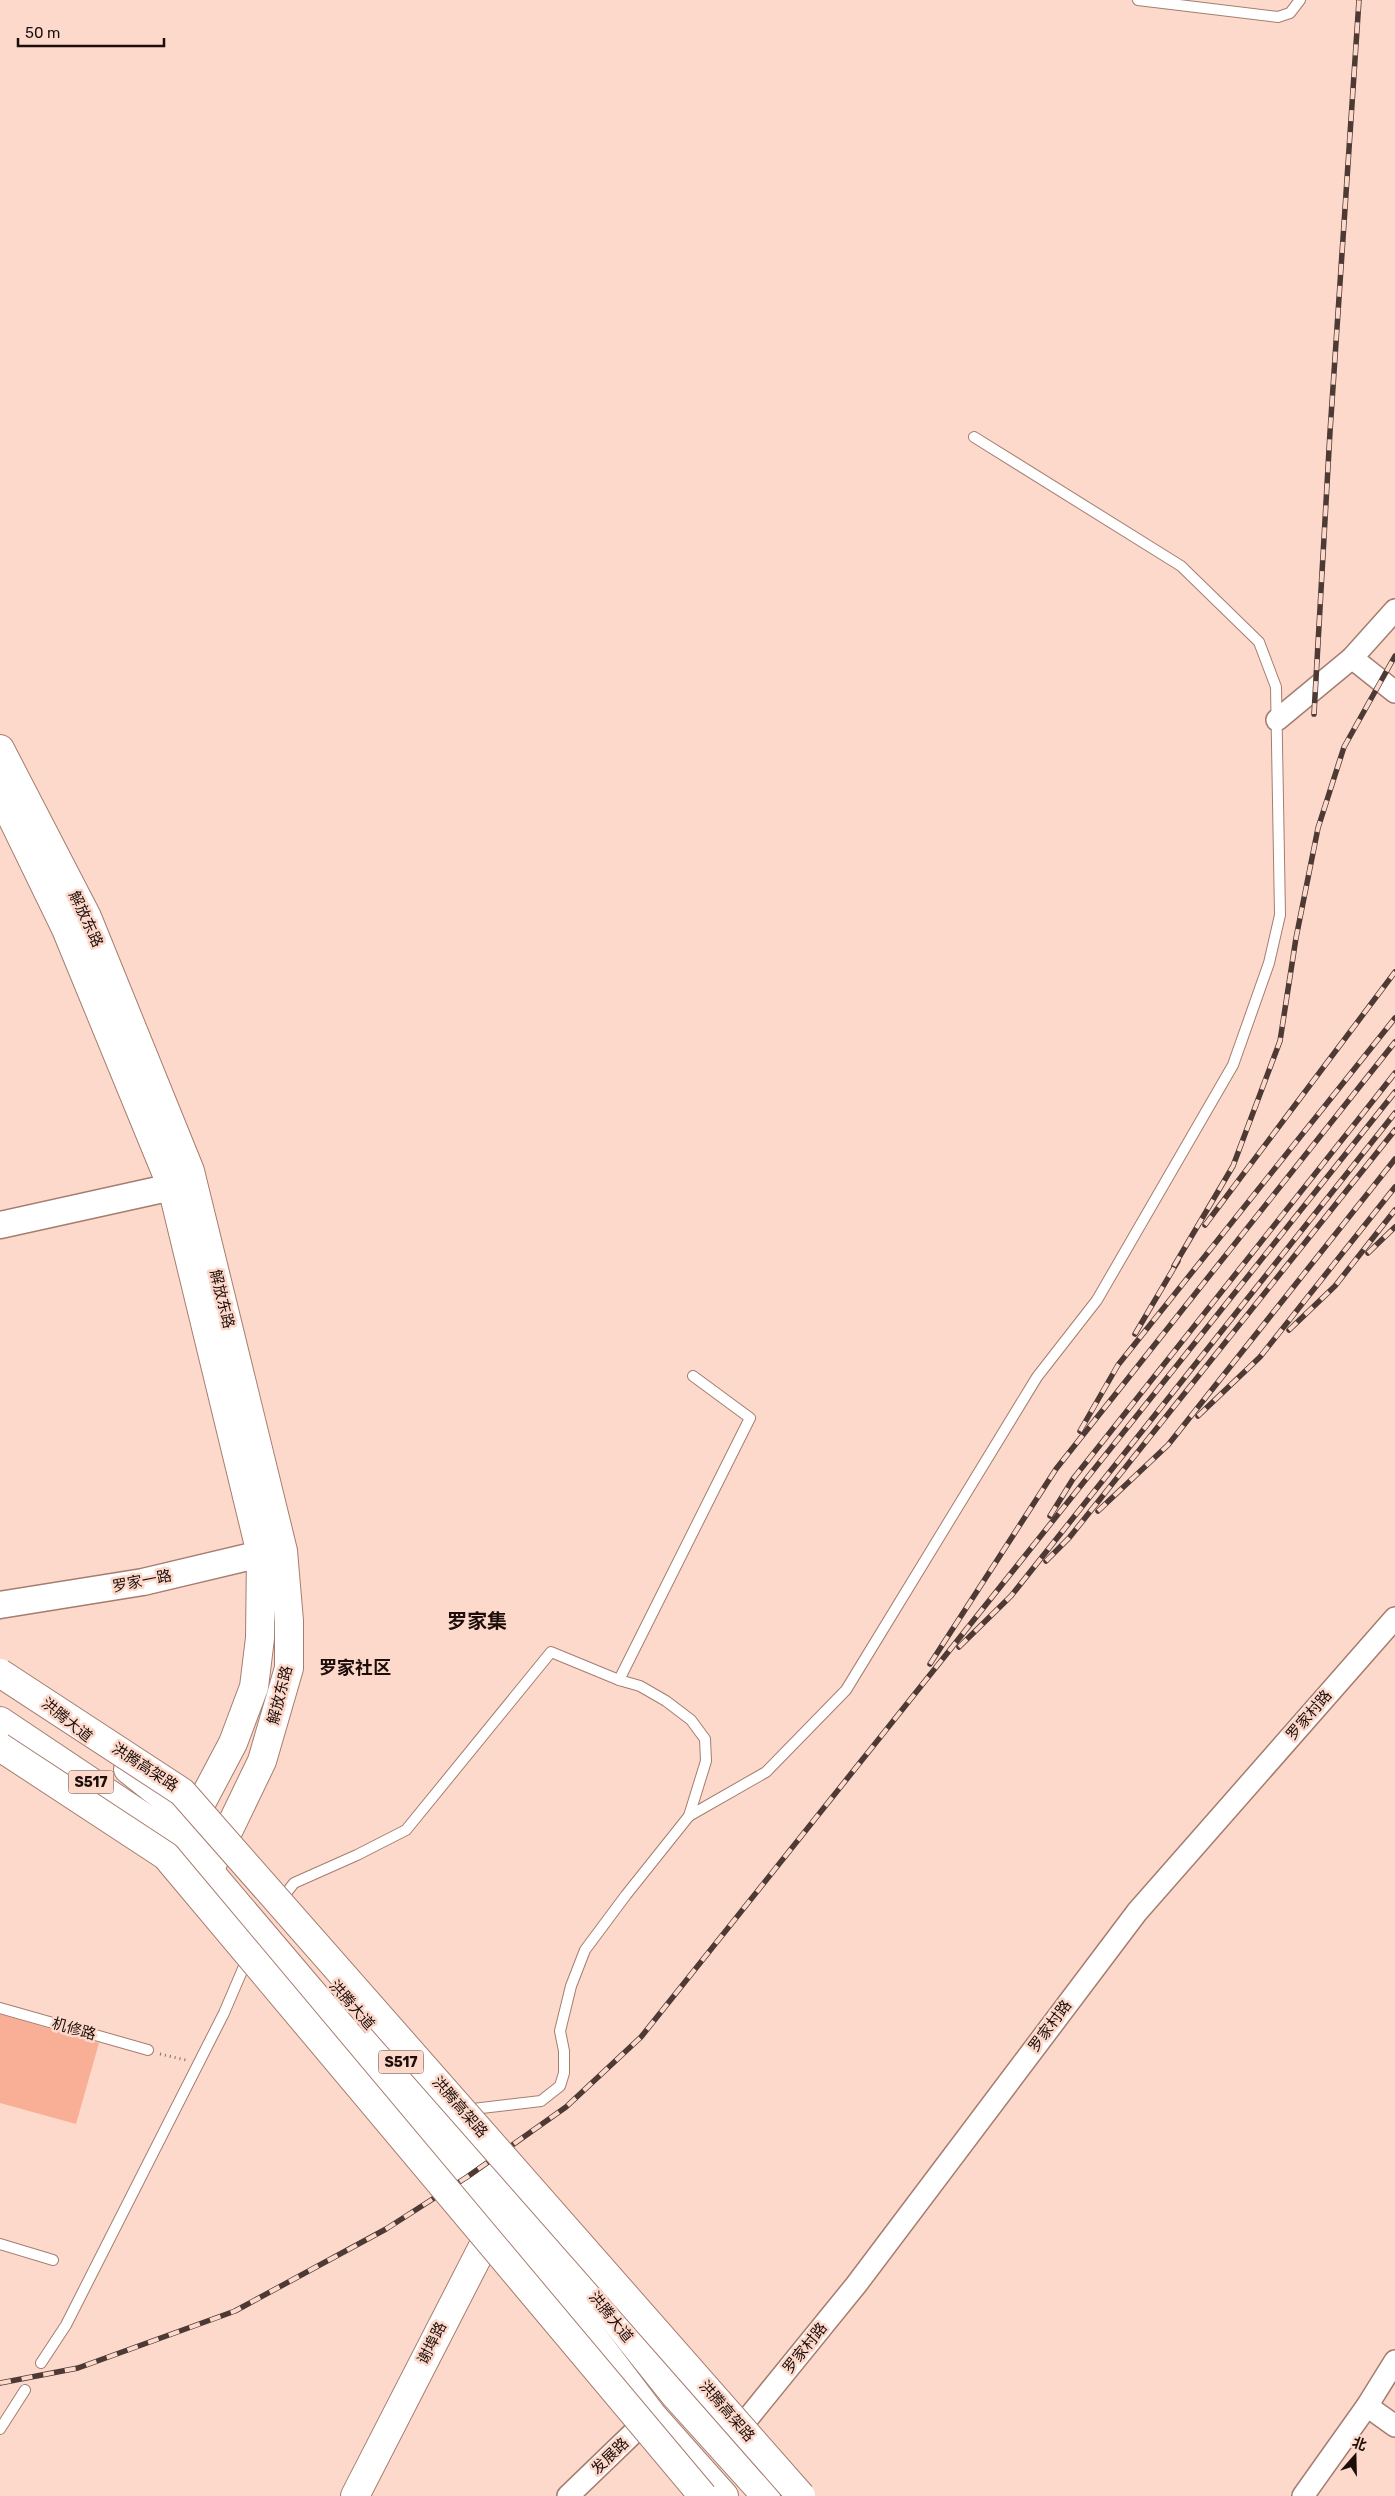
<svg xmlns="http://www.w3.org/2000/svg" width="1395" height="2496" font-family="Rubik,'Noto Sans SC',sans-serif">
  <rect width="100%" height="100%" fill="#fdd9cc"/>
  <polygon fill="#f8af95" points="0,2014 99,2043 76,2124 0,2103"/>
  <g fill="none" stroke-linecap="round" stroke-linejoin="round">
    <g stroke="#a57d6f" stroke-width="12">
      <g id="service">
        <polyline points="1138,0 1278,17 1290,13 1300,0"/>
        <polyline points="689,1816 766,1772 846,1690 1037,1377 1097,1300 1233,1065 1269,963 1280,915 1276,687 1259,642 1181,566 974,437"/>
        <polyline points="280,1901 294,1883 357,1855 406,1830 551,1652 619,1680 750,1418 693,1376"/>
        <polyline points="0,2008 148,2050"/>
        <polyline points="473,2109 541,2101 560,2086 564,2073 564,2051 560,2031 571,1986 585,1950 626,1895 689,1816 706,1761 705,1739 691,1720 666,1701 640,1686 619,1680"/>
        <polyline points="0,2244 53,2260"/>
        <polyline points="41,2363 66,2325 224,2013 248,1957"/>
        <polyline points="0,2429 25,2390"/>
      </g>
    </g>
    <g stroke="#a57d6f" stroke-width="24">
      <g id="minor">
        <polyline points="1352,658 1395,692"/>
        <polyline points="1277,720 1352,658 1395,610"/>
        <polyline points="1367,2406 1395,2426"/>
        <polyline points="731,2439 856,2285 1137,1912 1395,1618"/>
        <polyline points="568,2496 652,2415"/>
        <polyline points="1303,2496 1367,2406 1395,2361"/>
      </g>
    </g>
    <g stroke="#a57d6f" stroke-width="29">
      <g id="tertiary">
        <polyline points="0,1225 172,1187"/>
        <polyline points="0,1605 143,1582 261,1554 283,1551"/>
      </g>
    </g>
    <g stroke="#a57d6f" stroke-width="30">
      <g id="secondary">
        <polyline points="0,749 87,917 190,1171 283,1551 289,1621 289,1668 262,1761 209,1871"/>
        <polyline points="0,793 66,929 172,1187 261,1554 260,1638 254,1687 233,1743 187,1830"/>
        <polyline points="355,2496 497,2219"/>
      </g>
    </g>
    <g stroke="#a57d6f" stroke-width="30">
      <g id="primary">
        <polyline points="0,1721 181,1842 209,1871 500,2214 652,2415 724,2496"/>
        <polyline points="128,1769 192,1820 207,1837"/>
        <polyline points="379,2036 512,2191 674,2394 766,2496"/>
      </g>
    </g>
    <polyline stroke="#856d64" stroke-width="3" stroke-dasharray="1 4" stroke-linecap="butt" points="160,2054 186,2060"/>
    <use href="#service" stroke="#fff" stroke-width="10"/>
    <use href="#minor" stroke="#fff" stroke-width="21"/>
    <use href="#tertiary" stroke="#fff" stroke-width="26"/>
    <use href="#secondary" stroke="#fff" stroke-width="28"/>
    <use href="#primary" stroke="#fff" stroke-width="28"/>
    <g stroke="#4e3a34" stroke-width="5.5">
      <g id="rail">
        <polyline points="1314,714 1330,432 1359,0"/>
        <polyline points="1205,1225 1395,972"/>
        <polyline points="1368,1253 1395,1227"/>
        <polyline points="1174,1266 1233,1166 1280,1041 1296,938 1318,828 1344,747 1395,656"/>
        <polyline points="1289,1330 1335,1286 1395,1210"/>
        <polyline points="1135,1334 1178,1261"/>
        <polyline points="1198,1416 1260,1357 1395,1187"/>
        <polyline points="1080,1431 1118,1365 1395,1018"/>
        <polyline points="1098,1511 1168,1445 1395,1159"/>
        <polyline points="1050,1516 1073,1479 1395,1073"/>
        <polyline points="1046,1561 1069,1538 1395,1130"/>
        <polyline points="959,1647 1011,1596 1395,1113"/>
        <polyline points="930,1664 1056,1469 1395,1042"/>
        <polyline points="0,2383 78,2368 235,2311 386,2229 467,2177 566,2107 641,2037 1395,1092"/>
      </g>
    </g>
    <use href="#rail" stroke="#fdd9cc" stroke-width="4" stroke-dasharray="11" stroke-linecap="butt"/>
    <g stroke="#a57d6f" stroke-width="30" stroke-linecap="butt">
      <g id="trunk-bridge">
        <polyline points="0,1673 182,1792 801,2496"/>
        <polyline points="0,1747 166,1856 703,2496"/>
      </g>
    </g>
    <use href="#trunk-bridge" stroke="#fff" stroke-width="28"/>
  </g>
  <g text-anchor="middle" stroke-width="5" stroke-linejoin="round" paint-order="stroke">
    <g fill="#fdd9cc" stroke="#604b44" stroke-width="1">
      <rect x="68.5" y="1770.5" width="45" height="23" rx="4"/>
      <rect x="378.5" y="2050.5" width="45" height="23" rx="4"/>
    </g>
    <g font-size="14" font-weight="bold" fill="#1d0e09">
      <text x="91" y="1787">S517</text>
      <text x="401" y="2067">S517</text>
    </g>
    <g font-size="15" fill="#1d0e09" stroke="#fdd9cc">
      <text transform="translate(86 919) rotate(65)" y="5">解放东路</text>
      <text transform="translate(222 1299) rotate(76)" y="5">解放东路</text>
      <text transform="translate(142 1581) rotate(-11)" y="5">罗家一路</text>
      <text transform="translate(280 1695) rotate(-76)" y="5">解放东路</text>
      <text transform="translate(1309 1715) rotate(-49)" y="5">罗家村路</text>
      <text transform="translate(67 1720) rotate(39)" y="5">洪腾大道</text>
      <text transform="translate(145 1767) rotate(33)" y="5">洪腾高架路</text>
      <text transform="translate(352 2005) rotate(49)" y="5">洪腾大道</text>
      <text transform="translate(1050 2026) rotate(-53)" y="5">罗家村路</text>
      <text transform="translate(74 2029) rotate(16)" y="5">机修路</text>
      <text transform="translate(460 2107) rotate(49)" y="5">洪腾高架路</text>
      <text transform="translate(611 2317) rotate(51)" y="5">洪腾大道</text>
      <text transform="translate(432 2343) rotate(-63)" y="5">谢埠路</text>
      <text transform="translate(805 2348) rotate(-51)" y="5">罗家村路</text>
      <text transform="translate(727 2411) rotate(49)" y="5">洪腾高架路</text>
      <text transform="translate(610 2456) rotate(-44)" y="5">发展路</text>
    </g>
    <g font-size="18" font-weight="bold" fill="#1d0e09" stroke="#fdd9cc">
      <text x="355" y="1674">罗家社区</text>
    </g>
    <g font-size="20" font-weight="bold" fill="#1d0e09" stroke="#fdd9cc">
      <text x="477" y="1628">罗家集</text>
    </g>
  </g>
  <g transform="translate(1355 2456) rotate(20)" stroke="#fdd9cc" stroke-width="4" paint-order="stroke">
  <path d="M0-4L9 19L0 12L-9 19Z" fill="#1d0e09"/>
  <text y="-8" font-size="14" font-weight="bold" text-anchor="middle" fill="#1d0e09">北</text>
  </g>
  <path d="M18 38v8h146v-8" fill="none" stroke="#1d0e09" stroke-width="2.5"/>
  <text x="25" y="38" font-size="15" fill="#1d0e09" stroke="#fdd9cc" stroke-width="4" paint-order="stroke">50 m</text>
</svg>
